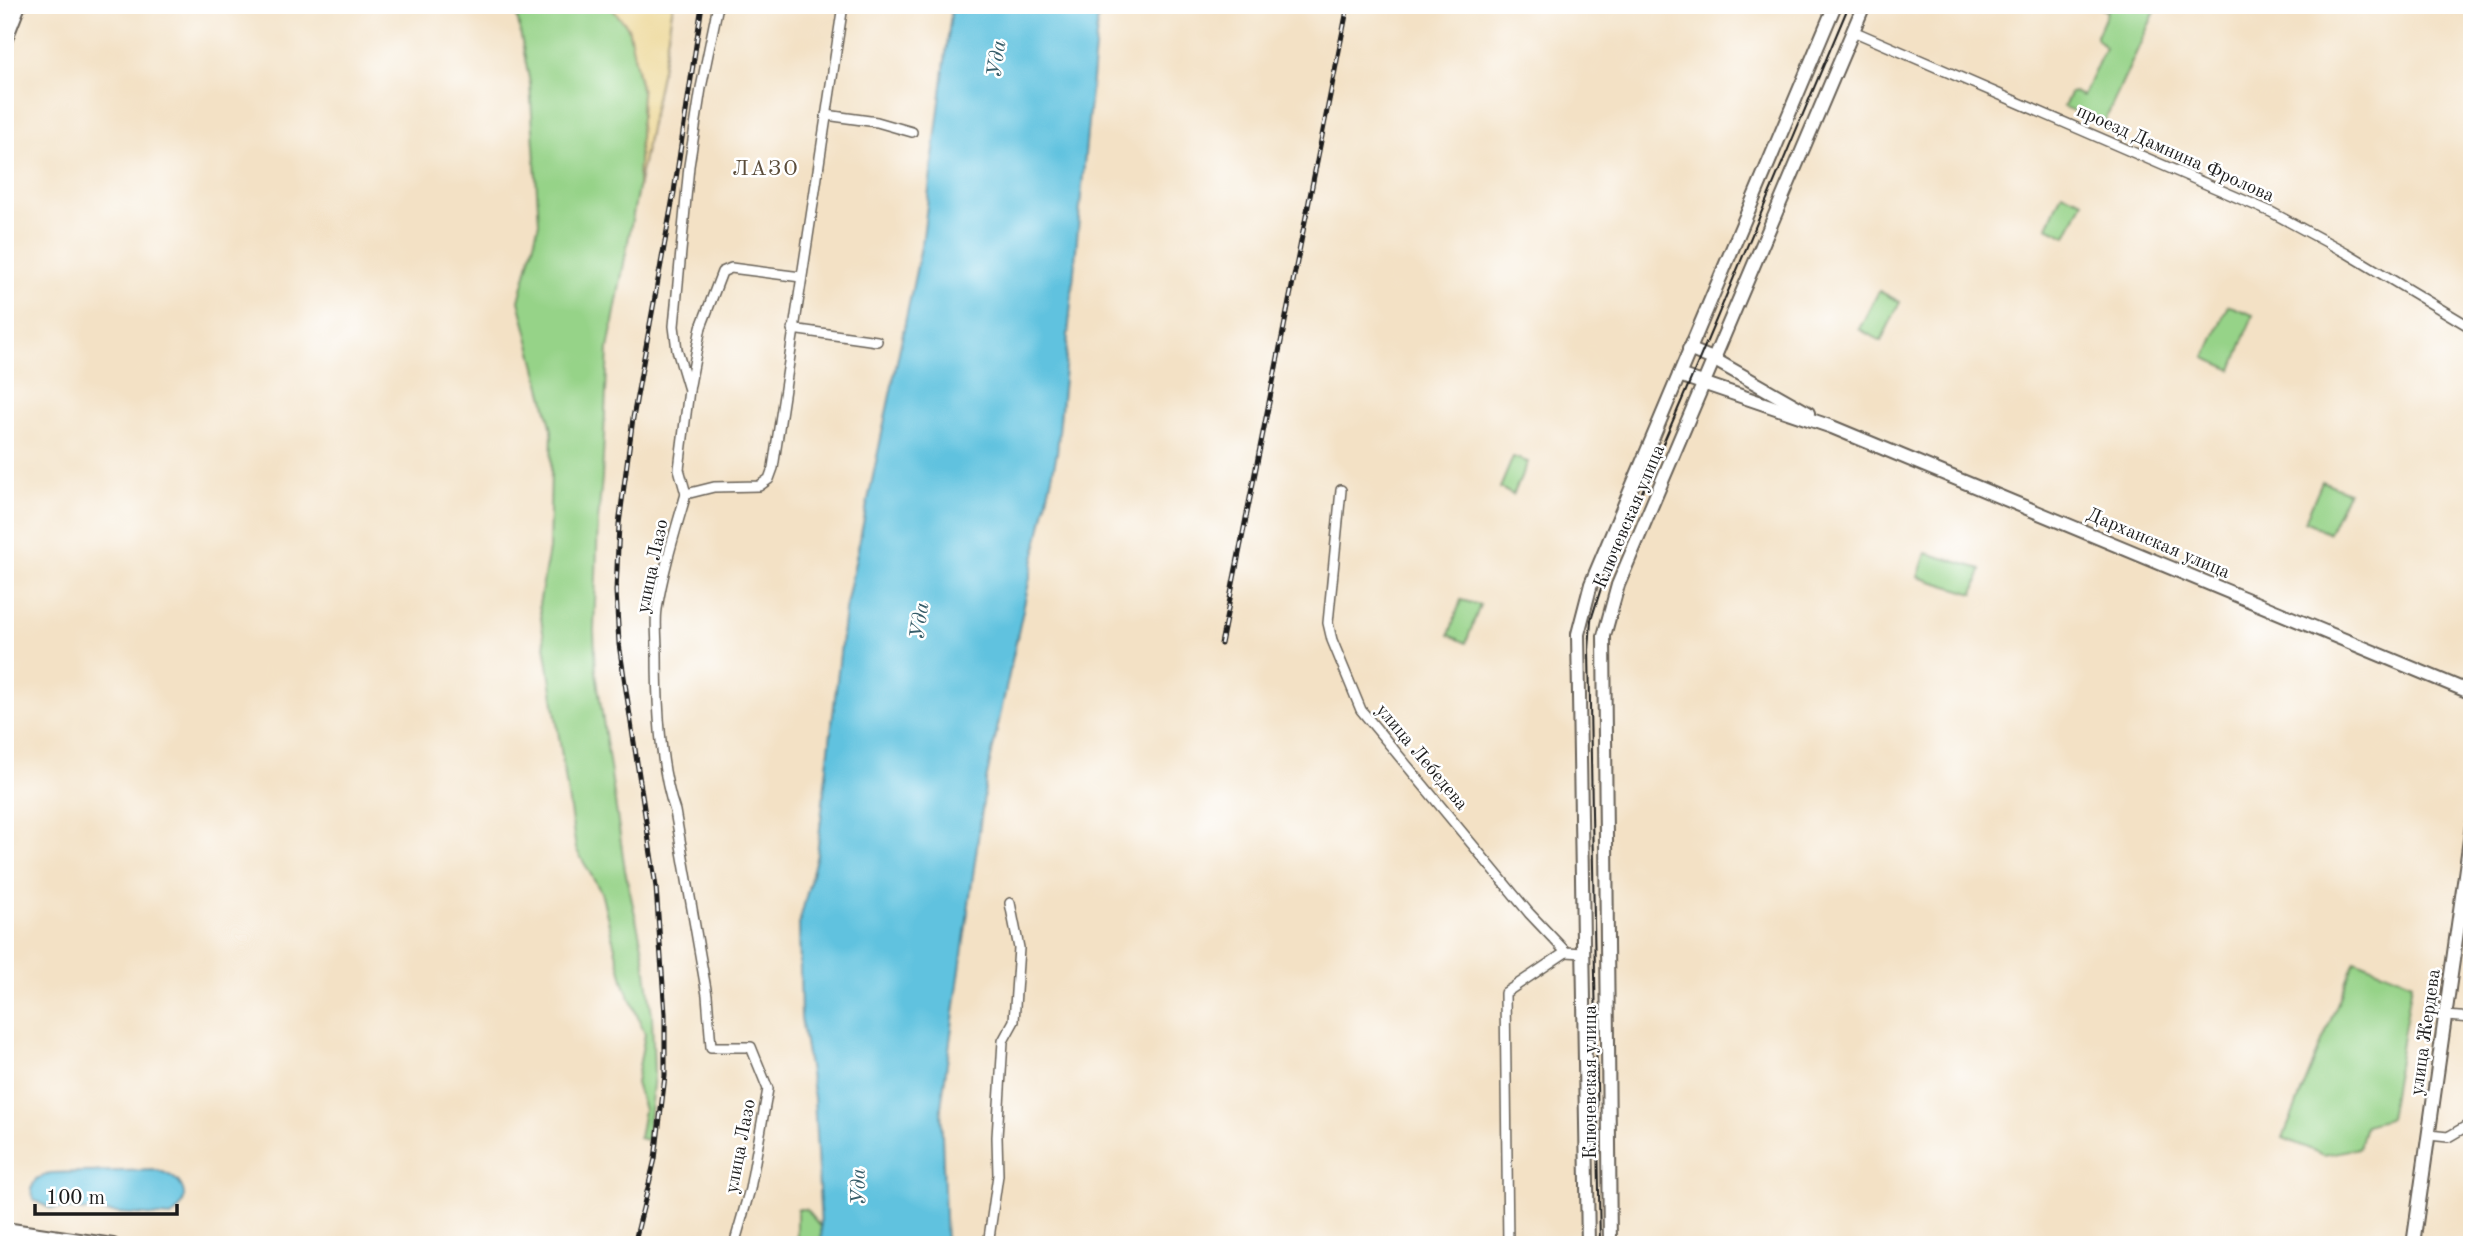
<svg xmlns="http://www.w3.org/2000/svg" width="2477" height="1250" font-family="'Old Standard TT',serif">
  <rect width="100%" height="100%" fill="#fff"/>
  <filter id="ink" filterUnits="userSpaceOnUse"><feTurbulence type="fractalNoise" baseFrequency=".0143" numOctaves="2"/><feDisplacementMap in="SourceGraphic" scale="14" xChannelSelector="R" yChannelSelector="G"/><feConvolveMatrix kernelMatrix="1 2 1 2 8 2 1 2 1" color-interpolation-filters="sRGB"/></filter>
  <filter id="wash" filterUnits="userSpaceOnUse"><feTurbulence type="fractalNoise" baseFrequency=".00686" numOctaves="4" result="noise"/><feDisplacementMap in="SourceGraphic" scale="28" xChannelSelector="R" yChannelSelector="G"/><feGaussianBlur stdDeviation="1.57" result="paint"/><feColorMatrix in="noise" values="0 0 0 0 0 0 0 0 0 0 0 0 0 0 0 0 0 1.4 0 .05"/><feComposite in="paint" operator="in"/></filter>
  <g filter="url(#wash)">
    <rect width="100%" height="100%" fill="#f3e1c5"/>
    <g fill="#96d388" stroke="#597852" stroke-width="2">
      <polygon points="515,5 609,5 628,27 642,93 638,188 608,349 602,478 598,521 594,631 596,672 625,870 643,950 652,1015 654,1075 647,1140 639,1138 644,1110 636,1083 645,1034 624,984 601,892 576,849 539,605 549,549 552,430 519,301 539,223 530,84"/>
      <polygon points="2095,5 2158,5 2104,123 2064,107 2070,93 2074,92 2083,96 2105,48 2096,38 2108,11"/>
      <polygon points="2062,193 2083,201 2066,236 2047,227"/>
      <polygon points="1879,291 1900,302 1881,341 1859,329"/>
      <polygon points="2228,305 2253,315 2232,370 2205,358"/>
      <polygon points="1513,457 1528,462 1513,495 1500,488"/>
      <polygon points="2322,481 2348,492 2329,533 2305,521"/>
      <polygon points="1926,553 1981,569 1974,594 1918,577"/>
      <polygon points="1461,600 1480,605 1466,643 1449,635"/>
      <polygon points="2355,960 2412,983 2389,1119 2365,1125 2359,1148 2324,1155 2283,1138"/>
      <polygon points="797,1209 806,1209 821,1227 822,1245 797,1245"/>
    </g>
    <polygon fill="#eeda9e" stroke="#857b5d" stroke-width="2" points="609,5 673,5 663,64 638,188 642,92 628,27"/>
    <g fill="#61c2df" stroke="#3e6f7e" stroke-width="2">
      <polygon points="952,5 1099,5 1057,453 986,781 941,1107 946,1245 822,1245 814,1098 801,1018 799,924 817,854 845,610 923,237"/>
      <path d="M157,1170C183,1178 195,1197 171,1217L49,1208L34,1200L31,1189L36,1179L50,1173Z"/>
    </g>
  </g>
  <g filter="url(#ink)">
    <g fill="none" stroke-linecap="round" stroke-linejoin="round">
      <g stroke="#676157" stroke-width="12">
        <g id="street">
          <polyline points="2464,5 2472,8"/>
          <polyline points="1853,31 2271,212 2347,253 2472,328"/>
          <polyline points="826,115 877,122 912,132"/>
          <polyline points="792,329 877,341"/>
          <polyline points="689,390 677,350 674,326 689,166 701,88 718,5"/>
          <polyline points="1341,490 1328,623 1332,640 1361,710 1529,913 1566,952 1583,953"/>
          <path d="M686,494C675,532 663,570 657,609C655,622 657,638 657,652C657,700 659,766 675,811L707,995L711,1047H751L768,1089L750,1189L734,1245"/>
          <polyline points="686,494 714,487 759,486 769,479 773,468 843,5"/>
          <polyline points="686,494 679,469 689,390 701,327 722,272 731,268 801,277"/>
          <polyline points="2446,1016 2472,1018"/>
          <polyline points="2429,1135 2448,1137 2472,1123"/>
          <polyline points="988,1245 998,1175 997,1137 1003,1041 1014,1021 1019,948 1010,903"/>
          <polyline points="1508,1245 1505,993 1566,952"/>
        </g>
      </g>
      <g stroke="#676157" stroke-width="16">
        <g id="secondary">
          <polyline points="5,41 19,5"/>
          <polyline points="1689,349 1715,360 1808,413"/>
          <polyline points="1679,375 1832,427 2472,693"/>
          <polyline points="5,1229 113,1245"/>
          <polyline points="1588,1245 1578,634 1591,584 1835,5"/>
          <polyline points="1610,1245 1604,636 1618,585 1864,5"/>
          <polyline points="2413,1245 2472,825"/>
        </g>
      </g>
      <use href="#street" stroke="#fff" stroke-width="9"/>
      <use href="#secondary" stroke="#fff" stroke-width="12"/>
      <polyline stroke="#1c1c1c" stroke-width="2" points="1600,1245 1589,650 1591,620 1603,582 1691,379 1849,5"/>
      <g stroke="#1c1c1c" stroke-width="5">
        <g id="rail">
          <polyline points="1221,644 1348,5"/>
          <polyline points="634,1245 655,1159 665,1076 665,1014 656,887 619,644 616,591 619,524 633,418 674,192 702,5"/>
        </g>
      </g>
      <use href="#rail" stroke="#fff" stroke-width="2.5" stroke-dasharray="8" stroke-linecap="butt"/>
    </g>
  </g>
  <g text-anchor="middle" stroke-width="5" stroke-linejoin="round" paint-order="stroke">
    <g font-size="19" fill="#1c1c1c" stroke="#fff">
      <text transform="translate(2176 152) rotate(24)" y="7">проезд Дамнина Фролова</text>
      <text transform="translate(1628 516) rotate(-67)" y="7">Ключевская улица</text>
      <text transform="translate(2159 542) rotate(23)" y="7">Дарханская улица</text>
      <text transform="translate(651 566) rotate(-78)" y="7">улица Лазо</text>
      <text transform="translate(1423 756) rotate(50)" y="7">улица Лебедева</text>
      <text transform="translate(2424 1032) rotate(-82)" y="7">улица Жердева</text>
      <text transform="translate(1589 1082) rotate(-90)" y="7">Ключевская улица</text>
      <text transform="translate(739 1146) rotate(-79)" y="7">улица Лазо</text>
    </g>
    <g font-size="21" font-style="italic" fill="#385e6a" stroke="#fff">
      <text transform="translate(996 59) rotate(-82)" y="7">Уда</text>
      <text transform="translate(919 621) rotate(-82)" y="7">Уда</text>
      <text transform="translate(858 1187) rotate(-91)" y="7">Уда</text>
    </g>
    <g font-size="21" letter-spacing="2" fill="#5b4d3b" stroke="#fff">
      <text x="766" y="175">ЛАЗО</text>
    </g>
  </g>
  <rect width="2477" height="1250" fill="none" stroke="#fff" stroke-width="28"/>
  <path d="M35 1204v10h142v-10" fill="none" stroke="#1c1c1c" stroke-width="3.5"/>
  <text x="46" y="1204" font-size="21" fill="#1c1c1c" stroke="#ffffff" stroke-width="5" paint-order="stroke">100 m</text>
</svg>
